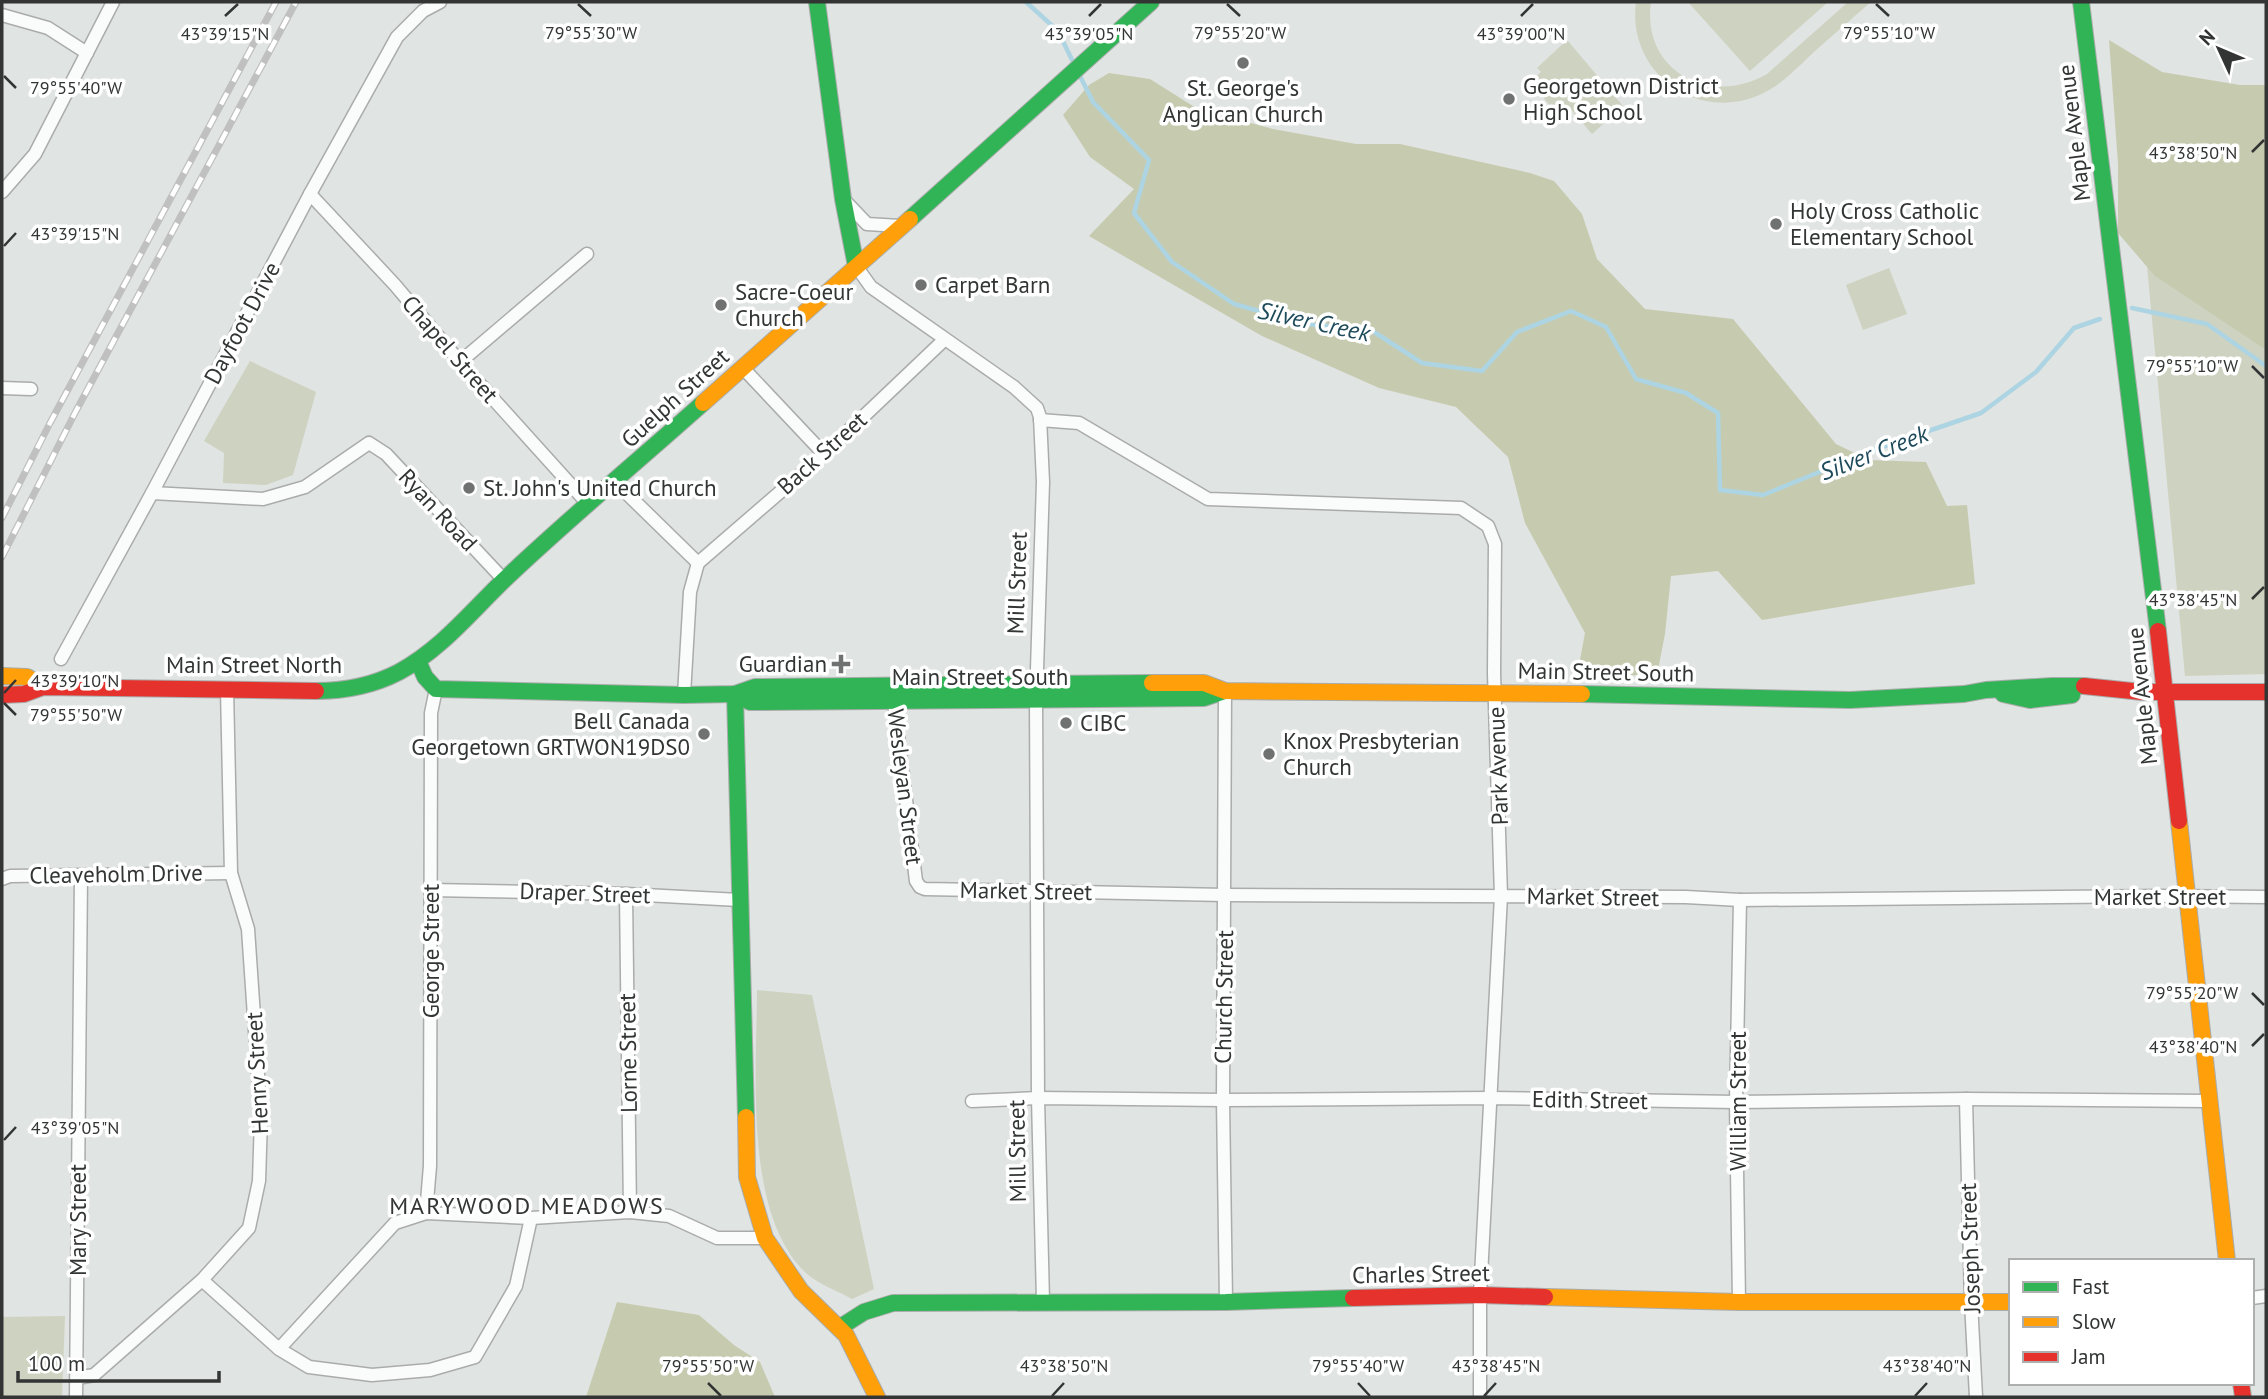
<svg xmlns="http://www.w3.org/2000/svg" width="2268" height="1399" font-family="'PT Sans',sans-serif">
  <rect width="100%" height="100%" fill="#e0e4e2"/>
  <g fill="#ced2c0">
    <path d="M1636,2H1651C1641,71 1710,107 1767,74L1848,2H1871C1852,18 1833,35 1814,52C1800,65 1785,81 1769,90C1735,110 1693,106 1664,80C1642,60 1632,31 1636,2Z"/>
    <polygon points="1688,2 1828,2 1750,71"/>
    <polygon points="1567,40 1623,106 1592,134 1569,107 1559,116 1530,82 1541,72 1537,68"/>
    <polygon points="2266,94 2266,674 2185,676 2135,136"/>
    <polygon points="1889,268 1907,314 1863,330 1846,285"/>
    <polygon points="250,361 316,392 293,475 266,485 223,483 224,453 204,441"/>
    <path d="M757,990L812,995L874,1289L852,1299C838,1291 818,1284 806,1273C743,1213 757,1071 757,990Z"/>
    <polygon points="65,1316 62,1397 2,1397 2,1317"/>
  </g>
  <g fill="#c6cbb0">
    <polygon points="2109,40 2162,72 2240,85 2266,85 2266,350 2155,276 2118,233 2118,164"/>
    <polygon points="1109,73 1150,79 1196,108 1273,129 1356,144 1400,144 1530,173 1554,181 1582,214 1597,259 1645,309 1733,319 1836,444 1869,460 1926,462 1947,506 1967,505 1975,584 1762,620 1718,571 1671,576 1665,634 1657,675 1577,676 1585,633 1525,523 1508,457 1456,407 1379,388 1262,336 1089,236 1134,189 1090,157 1063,115 1089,85"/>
    <polygon points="617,1302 699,1315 734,1345 760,1362 775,1397 586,1397"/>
  </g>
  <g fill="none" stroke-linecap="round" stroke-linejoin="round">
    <g stroke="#add4e2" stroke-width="4.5">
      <polyline points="1026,2 1058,31 1074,64"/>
      <polyline points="1079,74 1093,102 1149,160 1134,213 1172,262 1234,304 1305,324 1371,330 1422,363 1482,371 1517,332 1571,311 1606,327 1636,379 1686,393 1718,413 1720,490 1763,495 1876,449 1981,413 2036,372 2074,328 2100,319"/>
      <polyline points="2132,308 2207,324 2266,366"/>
    </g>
    <g stroke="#aaacab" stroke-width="15">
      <g id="street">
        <polyline points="2,15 48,28 87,53"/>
        <polyline points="2,192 35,154 113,2"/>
        <polyline points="310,194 395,285 460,362 589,505"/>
        <polyline points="845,201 867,224 900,226"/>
        <polyline points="856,266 871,287 1014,387 1037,408 1040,417 1043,482 1036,701 1038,1098 1043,1301"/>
        <polyline points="460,362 587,254"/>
        <polyline points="742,367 824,454"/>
        <polyline points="2,388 31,389"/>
        <polyline points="1040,420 1079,423 1208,499 1461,508 1488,526 1495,544 1494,673 1501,896 1480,1295 1480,1397"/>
        <polyline points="615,482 698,563"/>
        <polyline points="152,493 263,499 305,487 369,443 386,454 504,580"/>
        <polyline points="698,563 824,454 944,340"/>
        <polyline points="61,659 152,493 310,194 397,37 423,11 440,2"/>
        <polyline points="1225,691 1223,1100 1226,1302"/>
        <polyline points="893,694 916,881 920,887 925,889 1225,895 1686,897 1740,900 2162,896 2266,897"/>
        <polyline points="684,695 690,592 698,563"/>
        <polyline points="2,879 10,876 231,873"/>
        <polyline points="431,890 626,894 739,900"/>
        <polyline points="626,894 630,1212"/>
        <polyline points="1966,1099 1971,1302 1976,1397"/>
        <polyline points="972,1101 1038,1098 1223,1100 1491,1098 1736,1102 1966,1099 2208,1101"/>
        <polyline points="426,1213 430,1166 431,713 436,689"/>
        <polyline points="202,1280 279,1349 309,1367 372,1375 430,1370 475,1357 516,1286 531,1218"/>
        <polyline points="2252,1298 2266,1296"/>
        <polyline points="1739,1302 1736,1102 1740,900"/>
        <polyline points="279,1349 395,1223 426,1213 531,1218 630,1212 669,1216 717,1238 765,1238"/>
        <polyline points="77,1378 94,1375 202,1280 249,1228 259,1181 261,1118 248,929 231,873 227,689"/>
        <polyline points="76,1397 81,875"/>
      </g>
    </g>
    <g stroke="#aaacab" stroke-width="18">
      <g id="fast">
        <polyline points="817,2 843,199 856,266"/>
        <polyline points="2081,2 2158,631"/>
        <polyline points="910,219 1151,2"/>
        <polyline points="418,661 425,677 436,689 684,695 735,694 755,687 1152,683"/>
        <path d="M316,691C344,691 374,685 399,672C440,650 470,613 503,581C568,519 637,462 703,403"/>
        <polyline points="735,694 746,1117"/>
        <polyline points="735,694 750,702 1204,698 1225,691"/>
        <polyline points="1582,694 1850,700 1964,694 1986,690 2052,686 2084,686"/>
        <polyline points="2003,694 2030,700 2072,695"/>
        <polyline points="839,1328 864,1312 893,1303 1226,1302 1353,1298"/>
      </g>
    </g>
    <g stroke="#aaacab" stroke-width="18">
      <g id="slow">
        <polyline points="703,403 910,219"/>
        <polyline points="2,676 27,677 43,687"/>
        <polyline points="1152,683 1204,683 1225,691 1582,694"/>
        <polyline points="2179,821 2227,1261"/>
        <polyline points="746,1117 747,1177 765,1238 801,1291 846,1335 877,1397"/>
        <polyline points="1545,1297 1739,1302 2011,1302"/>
      </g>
    </g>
    <g stroke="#aaacab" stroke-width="18">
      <g id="jam">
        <polyline points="2158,631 2179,821"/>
        <polyline points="2084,686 2142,692 2266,692"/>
        <polyline points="2,695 24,694 43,687 316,691"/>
        <polyline points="1353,1298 1480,1295 1545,1297"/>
        <polyline points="2241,1383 2243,1397"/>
      </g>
    </g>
    <use href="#street" stroke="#fafbfb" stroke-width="12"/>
    <use href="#fast" stroke="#30b455" stroke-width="16"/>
    <use href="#slow" stroke="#ff9f0a" stroke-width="16"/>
    <use href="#jam" stroke="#e5322d" stroke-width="16"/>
    <g stroke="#bfc0bf" stroke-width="7">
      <g id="rail">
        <polyline points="2,518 50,423 276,2"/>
        <polyline points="2,557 76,411 296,2"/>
      </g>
    </g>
    <use href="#rail" stroke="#fff" stroke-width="4.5" stroke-dasharray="13" stroke-linecap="butt"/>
  </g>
  <path fill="none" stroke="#323534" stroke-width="2.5" d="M578,4L591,16M1227,4L1240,16M1876,4L1889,16M225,16L238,4M1089,16L1101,4M1521,16L1533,4M4,76L16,88M2252,152L2264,140M4,246L16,233M2252,366L2264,378M2252,599L2264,587M4,693L16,680M4,703L16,715M2252,993L2264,1005M2252,1046L2264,1034M4,1140L16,1127M708,1383L721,1396M1358,1383L1370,1396M1052,1396L1064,1383M1484,1396L1496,1383M1915,1396L1927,1383"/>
  <g fill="#6f7271" stroke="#fff" stroke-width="2.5">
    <circle cx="1243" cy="63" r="7"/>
    <circle cx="1509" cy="99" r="7"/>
    <circle cx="1776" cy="224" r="7"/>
    <circle cx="921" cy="285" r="7"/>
    <circle cx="721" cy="305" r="7"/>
    <circle cx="469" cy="488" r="7"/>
    <path d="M837.5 653.5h7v7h7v7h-7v7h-7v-7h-7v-7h7z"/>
    <circle cx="1066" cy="723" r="7"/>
    <circle cx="704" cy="734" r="7"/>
    <circle cx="1269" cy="754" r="7"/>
  </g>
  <g text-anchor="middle" stroke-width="7" stroke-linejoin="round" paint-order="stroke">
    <g font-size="23" fill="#323534" stroke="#fff" text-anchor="start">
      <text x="1523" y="94">Georgetown District<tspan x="1523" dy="26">High School</tspan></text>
      <text x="1243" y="96" text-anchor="middle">St. George's<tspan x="1243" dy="26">Anglican Church</tspan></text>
      <text x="1790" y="219">Holy Cross Catholic<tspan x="1790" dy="26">Elementary School</tspan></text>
      <text x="935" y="293">Carpet Barn</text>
      <text x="735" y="300">Sacre-Coeur<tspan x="735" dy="26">Church</tspan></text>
      <text x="483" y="496">St. John's United Church</text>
      <text x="827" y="672" text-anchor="end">Guardian</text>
      <text x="690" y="729" text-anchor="end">Bell Canada<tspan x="690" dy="26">Georgetown GRTWON19DS0</tspan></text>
      <text x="1080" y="731">CIBC</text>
      <text x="1283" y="749">Knox Presbyterian<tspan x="1283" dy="26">Church</tspan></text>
    </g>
    <g font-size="23" fill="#323534" stroke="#fff">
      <text transform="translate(2074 133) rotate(-97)" y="8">Maple Avenue</text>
      <text transform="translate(242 323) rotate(-62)" y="8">Dayfoot Drive</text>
      <text transform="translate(450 349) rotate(49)" y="8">Chapel Street</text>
      <text transform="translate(675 398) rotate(-42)" y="8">Guelph Street</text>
      <text transform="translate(822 453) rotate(-42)" y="8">Back Street</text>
      <text transform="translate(438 510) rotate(47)" y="8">Ryan Road</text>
      <text transform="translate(1017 583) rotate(-88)" y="8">Mill Street</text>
      <text x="254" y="673">Main Street North</text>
      <text transform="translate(1606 672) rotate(1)" y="8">Main Street South</text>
      <text x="980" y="685">Main Street South</text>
      <text transform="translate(2142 696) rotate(-96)" y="8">Maple Avenue</text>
      <text transform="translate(1498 766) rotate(-92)" y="8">Park Avenue</text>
      <text transform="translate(905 787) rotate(83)" y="8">Wesleyan Street</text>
      <text transform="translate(116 874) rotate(-1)" y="8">Cleaveholm Drive</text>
      <text transform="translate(1026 891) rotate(1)" y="8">Market Street</text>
      <text transform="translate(585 893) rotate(2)" y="8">Draper Street</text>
      <text transform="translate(1593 897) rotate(1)" y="8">Market Street</text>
      <text x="2160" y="905">Market Street</text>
      <text transform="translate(431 951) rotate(-90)" y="8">George Street</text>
      <text transform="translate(1224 997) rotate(-89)" y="8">Church Street</text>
      <text transform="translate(628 1053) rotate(-91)" y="8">Lorne Street</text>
      <text transform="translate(257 1073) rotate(-93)" y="8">Henry Street</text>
      <text transform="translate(1590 1100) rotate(1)" y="8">Edith Street</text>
      <text transform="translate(1738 1101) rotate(-90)" y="8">William Street</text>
      <text transform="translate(1017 1151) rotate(-91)" y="8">Mill Street</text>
      <text transform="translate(78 1220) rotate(-90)" y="8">Mary Street</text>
      <text transform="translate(1970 1248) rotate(-92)" y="8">Joseph Street</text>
      <text transform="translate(1421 1274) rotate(-1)" y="8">Charles Street</text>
    </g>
    <g font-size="24" font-style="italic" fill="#1e4b5b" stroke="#fff">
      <text transform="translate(1314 322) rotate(12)" y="8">Silver Creek</text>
      <text transform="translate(1874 453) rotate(-21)" y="8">Silver Creek</text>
    </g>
    <g font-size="24" letter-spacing="2" fill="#323534" stroke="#fff">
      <text x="527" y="1214">MARYWOOD MEADOWS</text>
    </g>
  </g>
  <g font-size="18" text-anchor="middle" fill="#323534" stroke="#fff" stroke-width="7" stroke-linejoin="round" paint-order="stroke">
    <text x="591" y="39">79°55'30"W</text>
    <text x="1240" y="39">79°55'20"W</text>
    <text x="1889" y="39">79°55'10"W</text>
    <text x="225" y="40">43°39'15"N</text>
    <text x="1089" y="40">43°39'05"N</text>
    <text x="1521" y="40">43°39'00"N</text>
    <text x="76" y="94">79°55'40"W</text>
    <text x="2193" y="159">43°38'50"N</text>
    <text x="75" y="240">43°39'15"N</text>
    <text x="2192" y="372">79°55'10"W</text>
    <text x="2193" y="606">43°38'45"N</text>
    <text x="75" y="687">43°39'10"N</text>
    <text x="76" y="721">79°55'50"W</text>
    <text x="2192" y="999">79°55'20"W</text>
    <text x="2193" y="1053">43°38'40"N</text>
    <text x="75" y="1134">43°39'05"N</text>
    <text x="1064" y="1372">43°38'50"N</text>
    <text x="1496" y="1372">43°38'45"N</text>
    <text x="1927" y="1372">43°38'40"N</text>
    <text x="708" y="1372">79°55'50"W</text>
    <text x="1358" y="1372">79°55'40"W</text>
  </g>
  <rect width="2268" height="1399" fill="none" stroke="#323534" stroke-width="7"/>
  <rect x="2009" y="1259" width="245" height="126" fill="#ffffff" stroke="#adaeae" stroke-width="2"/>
  <rect x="2023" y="1282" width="35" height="10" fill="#30b455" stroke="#adaeae" stroke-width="2"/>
  <text x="2072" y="1294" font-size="21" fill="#323534">Fast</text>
  <rect x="2023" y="1317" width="35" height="10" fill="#ff9f0a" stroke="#adaeae" stroke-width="2"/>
  <text x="2072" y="1329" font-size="21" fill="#323534">Slow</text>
  <rect x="2023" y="1352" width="35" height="10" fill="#e5322d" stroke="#adaeae" stroke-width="2"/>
  <text x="2072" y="1364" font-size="21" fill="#323534">Jam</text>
  <g transform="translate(2219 49) rotate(314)" stroke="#ffffff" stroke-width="5" paint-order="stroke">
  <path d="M0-5L12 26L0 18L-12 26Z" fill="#323534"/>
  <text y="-10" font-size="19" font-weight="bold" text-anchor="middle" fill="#323534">N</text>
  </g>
  <path d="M18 1371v10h201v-10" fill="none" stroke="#323534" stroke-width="3.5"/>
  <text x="28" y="1371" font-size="21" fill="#323534" stroke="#ffffff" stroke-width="5" paint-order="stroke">100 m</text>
</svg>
